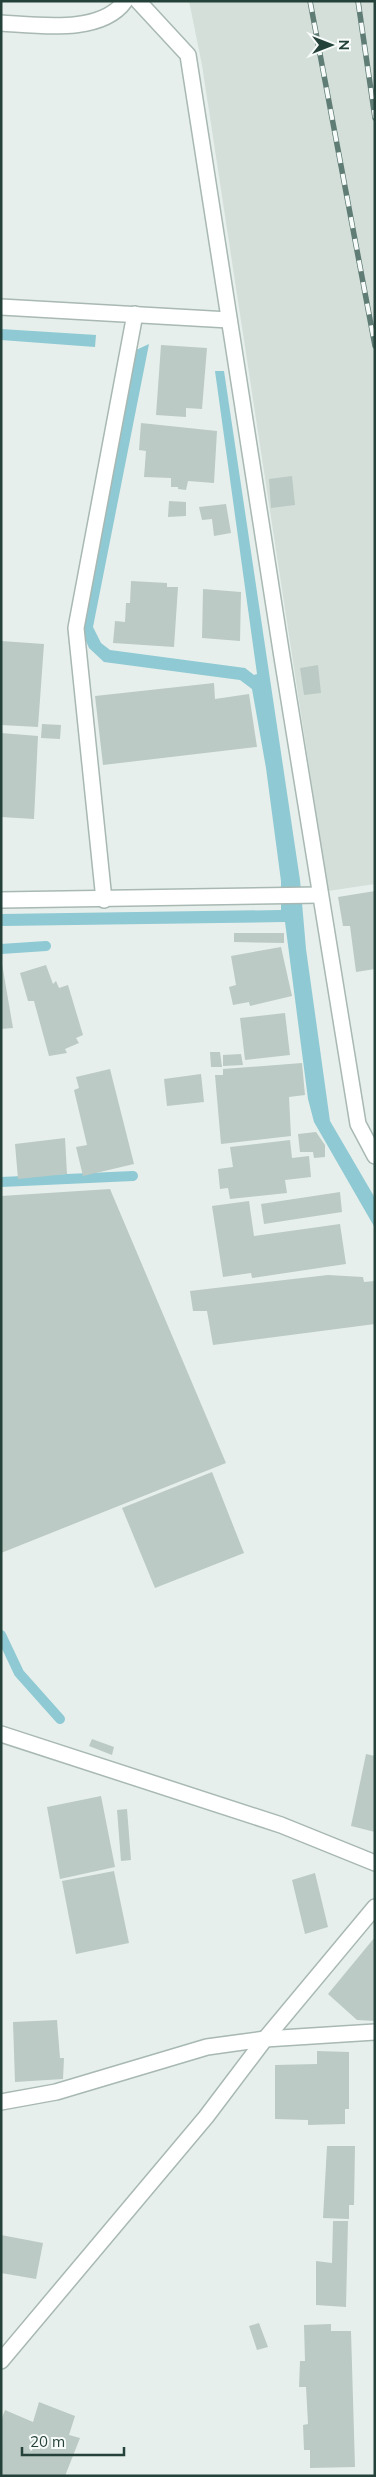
<svg xmlns="http://www.w3.org/2000/svg" width="376" height="2477" font-family="Mulish,sans-serif">
  <rect width="100%" height="100%" fill="#e6efeb"/>
  <polygon fill="#d4dfda" points="189,1 375,1 375,884 328,891 202,65"/>
  <g fill="#8ec9d4">
    <polygon points="1,329 96,335 95,347 1,340"/>
    <polygon points="149,344 93,627 101,643 110,650 245,668 254,675 257,674 215,371 224,371 300,880 306,949 330,1121 375,1198 375,1228 314,1122 308,1099 285,922 1,926 1,914 281,910 281,881 266,768 252,689 240,680 104,662 89,648 80,627 134,351"/>
  </g>
  <g fill="none" stroke-linecap="round" stroke-linejoin="round">
    <g stroke="#8ec9d4" stroke-width="10">
      <polyline points="1,949 46,946"/>
      <polyline points="1,1182 133,1176"/>
      <polyline points="1,1635 19,1673 60,1719"/>
    </g>
  </g>
  <g fill="#bbcac4">
    <polygon points="161,345 207,348 202,409 186,408 186,417 156,415"/>
    <polygon points="141,423 217,431 214,483 188,481 186,490 178,489 178,487 171,487 171,478 144,477 146,451 139,450"/>
    <polygon points="292,476 295,505 271,508 269,479"/>
    <polygon points="169,501 186,502 186,516 168,517"/>
    <polygon points="226,504 231,533 214,536 212,519 202,520 199,507"/>
    <polygon points="131,581 167,583 167,587 178,587 174,647 113,643 115,621 125,622 126,603 130,603"/>
    <polygon points="203,589 241,592 240,641 202,638"/>
    <polygon points="1,641 44,644 38,727 1,725"/>
    <polygon points="318,665 321,693 304,695 300,668"/>
    <polygon points="214,683 215,699 249,694 257,747 103,765 95,696"/>
    <polygon points="42,724 61,725 60,739 41,738"/>
    <polygon points="1,733 38,736 34,819 1,817"/>
    <polygon points="375,891 375,969 356,972 350,926 343,926 338,897"/>
    <polygon points="234,933 284,933 284,943 234,942"/>
    <polygon points="281,947 292,996 250,1006 249,1002 233,1005 229,987 236,985 231,956"/>
    <polygon points="1,958 13,1028 1,1029"/>
    <polygon points="46,965 53,984 56,981 59,988 68,985 83,1035 76,1038 79,1043 65,1049 67,1053 49,1056 34,1001 28,1001 20,973"/>
    <polygon points="285,1013 290,1055 245,1060 240,1018"/>
    <polygon points="210,1052 220,1052 222,1067 211,1067"/>
    <polygon points="241,1054 243,1065 223,1066 223,1055"/>
    <polygon points="302,1063 305,1095 289,1097 291,1136 221,1144 215,1075 223,1075 223,1069"/>
    <polygon points="110,1069 134,1164 83,1176 76,1147 87,1145 74,1090 79,1088 76,1077"/>
    <polygon points="201,1074 204,1102 167,1106 164,1079"/>
    <polygon points="316,1132 325,1145 325,1157 314,1158 313,1152 300,1152 298,1134"/>
    <polygon points="65,1138 67,1174 18,1179 15,1144"/>
    <polygon points="290,1140 292,1158 309,1156 311,1177 285,1180 287,1193 230,1199 228,1188 220,1189 218,1169 233,1167 230,1147"/>
    <polygon points="110,1189 226,1463 1,1553 1,1196"/>
    <polygon points="340,1192 342,1212 264,1224 261,1204"/>
    <polygon points="249,1201 254,1236 340,1224 346,1264 252,1278 251,1273 223,1277 212,1206"/>
    <polygon points="328,1275 363,1277 364,1282 375,1281 375,1324 213,1345 207,1311 193,1311 190,1291"/>
    <polygon points="212,1472 244,1553 155,1588 122,1508"/>
    <polygon points="92,1739 114,1747 112,1755 89,1746"/>
    <polygon points="366,1754 375,1756 375,1832 351,1826"/>
    <polygon points="101,1796 115,1867 60,1879 47,1807"/>
    <polygon points="127,1809 131,1860 121,1861 117,1810"/>
    <polygon points="114,1871 129,1943 76,1954 62,1881"/>
    <polygon points="315,1873 328,1927 305,1934 292,1880"/>
    <polygon points="375,1937 375,2021 357,2020 328,1994"/>
    <polygon points="57,2020 60,2058 64,2058 63,2079 15,2082 13,2022"/>
    <polygon points="317,2051 349,2052 349,2109 345,2109 345,2124 308,2125 308,2120 275,2119 275,2065 317,2064"/>
    <polygon points="327,2146 355,2146 354,2205 349,2205 349,2219 323,2218"/>
    <polygon points="333,2221 348,2221 346,2307 316,2305 316,2261 332,2263"/>
    <polygon points="1,2235 43,2243 36,2279 1,2273"/>
    <polygon points="259,2323 268,2347 257,2350 249,2326"/>
    <polygon points="331,2324 331,2331 351,2331 355,2467 310,2468 310,2450 304,2450 303,2425 308,2424 306,2387 299,2387 300,2361 305,2361 304,2325"/>
    <polygon points="39,2402 75,2416 69,2435 80,2438 65,2476 1,2476 1,2421 5,2410 33,2422"/>
  </g>
  <g fill="none" stroke-linecap="round" stroke-linejoin="round">
    <g stroke="#a8b8b2" stroke-width="18">
      <g id="minor">
        <polyline points="138,1 188,55 282,657 358,1124 375,1156"/>
        <path d="M1,23C37,25 101,35 125,1"/>
        <polyline points="1,307 229,320"/>
        <polyline points="1,900 320,895"/>
        <polyline points="104,900 76,628 135,314"/>
        <polyline points="1,1734 281,1825 375,1863"/>
        <polyline points="1,2102 56,2092 207,2047 265,2039 375,2032"/>
        <polyline points="1,2361 206,2117 265,2039 375,1907"/>
      </g>
    </g>
    <use href="#minor" stroke="#fff" stroke-width="15"/>
    <g stroke="#5f7d75" stroke-width="5.5">
      <g id="rail">
        <polyline points="310,1 375,346"/>
        <polyline points="358,1 375,118"/>
      </g>
    </g>
    <use href="#rail" stroke="#f7fbf9" stroke-width="4" stroke-dasharray="11" stroke-linecap="butt"/>
  </g>
  <rect width="376" height="2477" fill="none" stroke="#24423a" stroke-width="5"/>
  <g transform="translate(331 45) rotate(90)" stroke="#f7fbf9" stroke-width="4" paint-order="stroke">
  <path d="M0-4L9 19L0 12L-9 19Z" fill="#24423a"/>
  <text y="-8" font-size="14" font-weight="bold" text-anchor="middle" fill="#24423a">N</text>
  </g>
  <path d="M22 2447v8h102v-8" fill="none" stroke="#24423a" stroke-width="2.5"/>
  <text x="30" y="2447" font-size="15" fill="#24423a" stroke="#f7fbf9" stroke-width="4" paint-order="stroke">20 m</text>
</svg>
